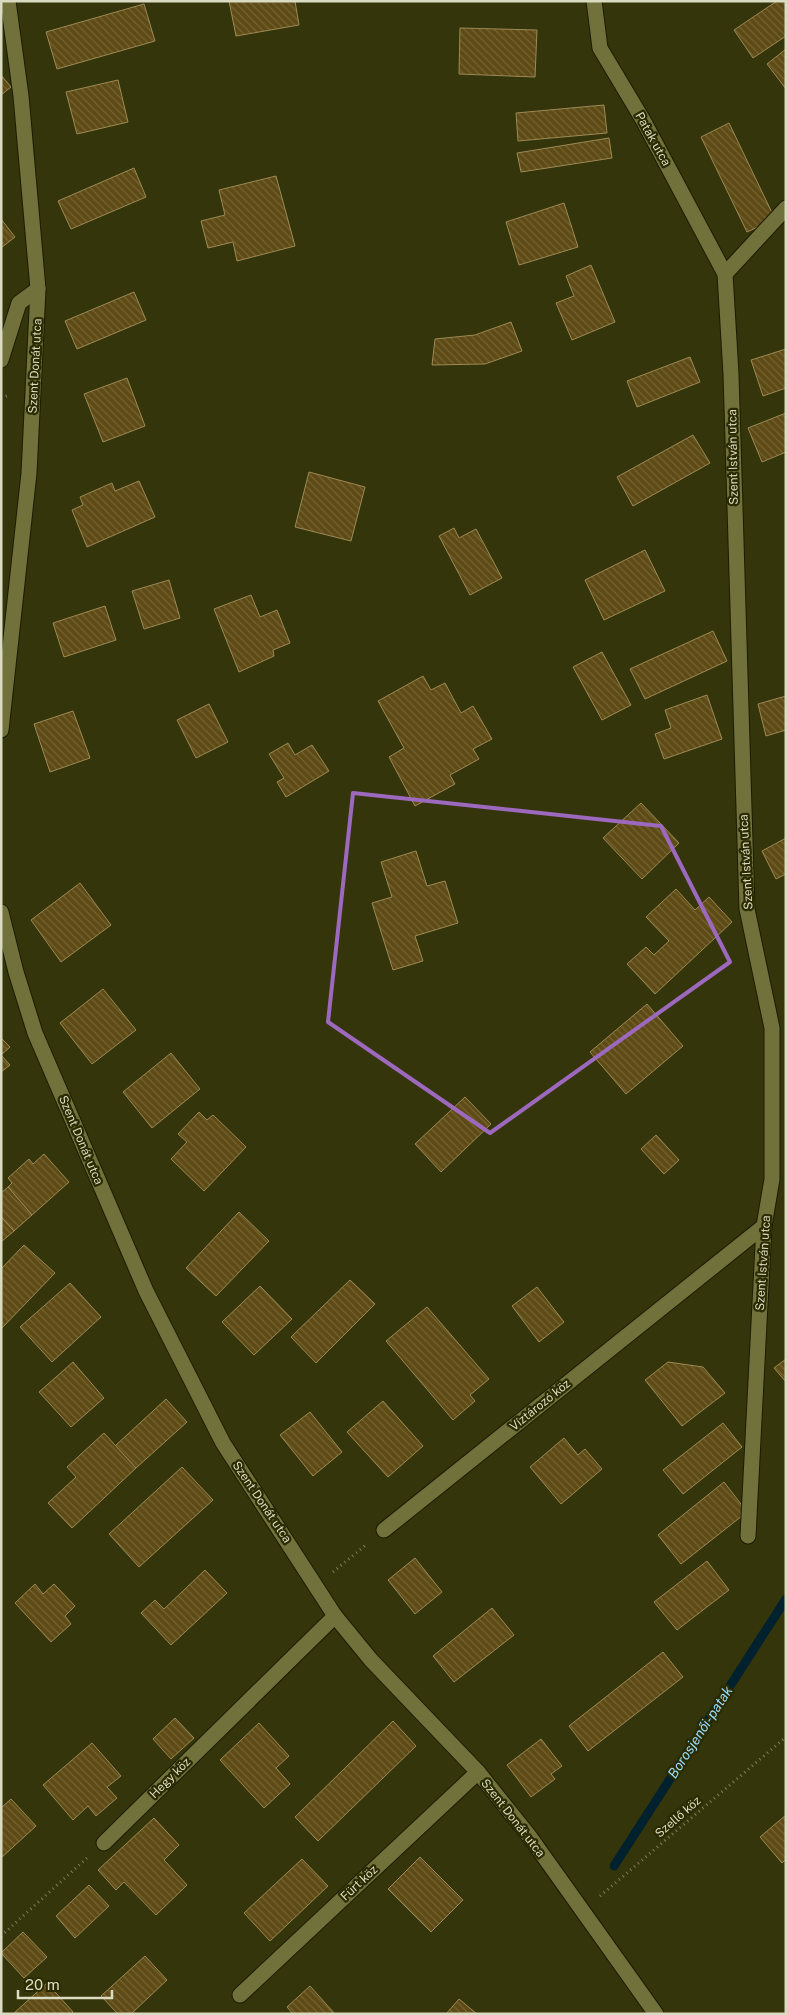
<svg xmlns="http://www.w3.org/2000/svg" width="787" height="2015" font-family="'Public Sans',sans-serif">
  <defs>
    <pattern id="building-back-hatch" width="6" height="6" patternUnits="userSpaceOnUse" patternTransform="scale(1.25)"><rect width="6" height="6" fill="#5d4a14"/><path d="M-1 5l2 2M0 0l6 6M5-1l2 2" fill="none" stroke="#746434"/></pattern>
  </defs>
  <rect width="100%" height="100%" fill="#35350b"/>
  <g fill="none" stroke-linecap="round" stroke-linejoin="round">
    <polyline stroke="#01212e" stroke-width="9" points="614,1866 786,1599"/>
  </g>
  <g fill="url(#building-back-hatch)" stroke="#9d8955">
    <polygon points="229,1 295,1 299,25 236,36"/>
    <polygon points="777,1 786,1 786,36 753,58 734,30"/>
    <polygon points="144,4 155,41 57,69 46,32"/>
    <polygon points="460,28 537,30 535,77 459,74"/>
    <polygon points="786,49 786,89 767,64"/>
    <polygon points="1,75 11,87 1,95"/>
    <polygon points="118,80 128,122 77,134 66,92"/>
    <polygon points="604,105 607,133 518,141 516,113"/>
    <polygon points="729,123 775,219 747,232 701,137"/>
    <polygon points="609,138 612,158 521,172 517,153"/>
    <polygon points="134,168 146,197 71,229 58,201"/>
    <polygon points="276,176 295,246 237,261 233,242 208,248 201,221 225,215 219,190"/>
    <polygon points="564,203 578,247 519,265 506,222"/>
    <polygon points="1,219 15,237 1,248"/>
    <polygon points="591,265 615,322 572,340 556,303 574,296 566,276"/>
    <polygon points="134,292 146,320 77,349 65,321"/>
    <polygon points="511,322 522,351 485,364 432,365 435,339 475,335"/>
    <polygon points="786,349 786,388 763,396 751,360"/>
    <polygon points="690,357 700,382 637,407 627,381"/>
    <polygon points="127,378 145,426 103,442 84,394"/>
    <polygon points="786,413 786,452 762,462 748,428"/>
    <polygon points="693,435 710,463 633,506 617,477"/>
    <polygon points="309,472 365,487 351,541 295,527"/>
    <polygon points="139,481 155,517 87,547 72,510 83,505 80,497 112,483 115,491"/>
    <polygon points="454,528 459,538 476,529 502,578 470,595 439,536"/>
    <polygon points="645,550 665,591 604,620 585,580"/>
    <polygon points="169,580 180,618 144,629 132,591"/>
    <polygon points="251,595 260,617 277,610 290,643 273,650 274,656 239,672 214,609"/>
    <polygon points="105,606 116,640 64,657 53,623"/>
    <polygon points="713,631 727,661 645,699 630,669"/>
    <polygon points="602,652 631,705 602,720 573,667"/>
    <polygon points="423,676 431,690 445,683 461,713 473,706 492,739 473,749 479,759 450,775 455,784 415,806 389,757 404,748 378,701"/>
    <polygon points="707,695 722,739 664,759 655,734 671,728 665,710"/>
    <polygon points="786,696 786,730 766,736 758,704"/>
    <polygon points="209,704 228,742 196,758 177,720"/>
    <polygon points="73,711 90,758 50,772 34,724"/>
    <polygon points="288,743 295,755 312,745 329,771 286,797 277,782 284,778 269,754"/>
    <polygon points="641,803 679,843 642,879 603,838"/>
    <polygon points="786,838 786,874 776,879 762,851"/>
    <polygon points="416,851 427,886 445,881 458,923 415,936 423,961 393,970 372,903 392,897 381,862"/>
    <polygon points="80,883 111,925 61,962 31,920"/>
    <polygon points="676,889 695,910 709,897 732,922 655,994 627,964 646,947 654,955 669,941 646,917"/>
    <polygon points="103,989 136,1030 92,1064 60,1023"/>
    <polygon points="647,1004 683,1046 626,1094 590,1052"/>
    <polygon points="1,1038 10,1047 1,1055"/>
    <polygon points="171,1053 200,1089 152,1128 123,1092"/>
    <polygon points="1,1055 10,1065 1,1072"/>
    <polygon points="465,1097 491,1124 441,1172 415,1144"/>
    <polygon points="199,1112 207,1120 213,1115 246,1147 204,1191 171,1159 187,1142 178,1134"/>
    <polygon points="656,1135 679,1160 664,1174 641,1149"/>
    <polygon points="44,1154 69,1182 32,1215 8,1187 12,1183 8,1178 29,1159 33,1164"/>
    <polygon points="8,1187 32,1215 14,1231 1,1217 1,1193"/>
    <polygon points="239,1212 269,1241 216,1296 186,1268"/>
    <polygon points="1,1217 14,1231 1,1242"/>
    <polygon points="24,1245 55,1273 1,1329 1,1269"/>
    <polygon points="350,1280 375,1304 316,1363 291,1337"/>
    <polygon points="70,1283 101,1317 52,1362 20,1327"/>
    <polygon points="260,1286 292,1319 254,1355 222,1322"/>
    <polygon points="537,1287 564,1322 539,1342 512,1306"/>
    <polygon points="427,1307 489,1379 470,1395 475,1401 453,1420 386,1341"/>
    <polygon points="786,1359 786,1382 774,1368"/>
    <polygon points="73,1362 104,1398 71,1427 39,1392"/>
    <polygon points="668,1362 703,1367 725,1393 682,1426 645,1380"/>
    <polygon points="166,1399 187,1422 136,1468 115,1446"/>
    <polygon points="383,1401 423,1446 388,1477 347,1432"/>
    <polygon points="310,1412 342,1452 313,1476 280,1435"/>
    <polygon points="723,1423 742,1447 683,1494 663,1470"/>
    <polygon points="104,1433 136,1468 72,1528 48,1503 76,1477 67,1467"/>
    <polygon points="564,1438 578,1455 585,1449 602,1469 561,1504 530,1467"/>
    <polygon points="182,1467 213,1500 139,1567 109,1534"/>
    <polygon points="724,1482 747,1512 681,1564 658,1535"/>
    <polygon points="415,1558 442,1592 415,1614 388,1580"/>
    <polygon points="707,1561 729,1590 677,1630 654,1602"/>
    <polygon points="205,1570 227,1593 171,1645 141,1613 155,1600 164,1609"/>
    <polygon points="35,1584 43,1594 54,1584 75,1606 65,1616 71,1624 51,1642 15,1603"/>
    <polygon points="492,1608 514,1635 454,1682 433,1656"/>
    <polygon points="663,1652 683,1677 588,1751 569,1726"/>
    <polygon points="175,1718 194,1738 171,1759 153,1739"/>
    <polygon points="393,1721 416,1746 318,1841 295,1817"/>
    <polygon points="259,1723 289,1756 276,1768 290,1784 264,1808 220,1760"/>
    <polygon points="541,1739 562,1766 551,1774 555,1779 531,1797 507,1765"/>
    <polygon points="92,1743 121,1776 107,1787 117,1798 96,1816 88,1806 73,1820 43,1785"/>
    <polygon points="11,1799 36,1826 1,1858 1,1808"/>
    <polygon points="786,1815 786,1859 782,1863 760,1837"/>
    <polygon points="154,1818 179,1845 164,1860 187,1885 156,1915 124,1882 116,1890 98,1870"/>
    <polygon points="420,1857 463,1900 431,1932 388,1889"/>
    <polygon points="302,1859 328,1886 270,1941 244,1913"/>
    <polygon points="89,1885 109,1906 75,1938 56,1916"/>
    <polygon points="23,1932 47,1957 24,1978 1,1953"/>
    <polygon points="145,1956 167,1980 131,2014 118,2014 101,1996"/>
    <polygon points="47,1983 73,2012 71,2014 13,2014"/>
    <polygon points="310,1986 335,2014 293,2014 287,2007"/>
    <polygon points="459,1999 477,2014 446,2014"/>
  </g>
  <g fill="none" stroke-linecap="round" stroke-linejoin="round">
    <g stroke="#1c1c02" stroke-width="17">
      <g id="minor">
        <polyline points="594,1 600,48 643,120 725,274 731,374 747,909 772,1028 772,1179 764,1226 748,1536"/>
        <polyline points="725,274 786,208"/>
        <polyline points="1,360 19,303 38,289"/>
        <polyline points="1,730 29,473 38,289 21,96 8,1"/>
        <polyline points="1,912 16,972 35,1033 146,1291 223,1443 335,1616 371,1660 478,1772 530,1837 656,2014"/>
        <polyline points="384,1530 764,1226"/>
        <polyline points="104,1843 335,1616"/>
        <polyline points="240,1995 478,1772"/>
      </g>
    </g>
    <g stroke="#7d7d5a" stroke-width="3" stroke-dasharray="1 4" stroke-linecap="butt">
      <polyline points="1,398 9,395"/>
      <polyline points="333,1572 367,1544"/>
      <polyline points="600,1896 786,1737"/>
      <polyline points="1,1936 88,1857"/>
    </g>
    <use href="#minor" stroke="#71713c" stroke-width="15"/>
  </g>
  <path fill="none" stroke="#9c69bf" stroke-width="4" stroke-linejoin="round" d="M353,793L661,826L730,962L490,1133L328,1022Z"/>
  <g text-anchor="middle" stroke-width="4.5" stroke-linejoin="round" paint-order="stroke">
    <g font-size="12" fill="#dadbc0" stroke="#2b2b01">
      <text transform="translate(653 139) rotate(61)" y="4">Patak utca</text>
      <text transform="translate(35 366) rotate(-87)" y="4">Szent Donát utca</text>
      <text transform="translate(733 457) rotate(-91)" y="4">Szent István utca</text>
      <text transform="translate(746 862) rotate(-93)" y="4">Szent István utca</text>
      <text transform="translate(81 1140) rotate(67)" y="4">Szent Donát utca</text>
      <text transform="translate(763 1263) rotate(-86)" y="4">Szent István utca</text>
      <text transform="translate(540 1405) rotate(-39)" y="4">Víztározó köz</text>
      <text transform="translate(262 1502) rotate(56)" y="4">Szent Donát utca</text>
      <text transform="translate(170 1778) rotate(-45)" y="4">Hegy köz</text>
      <text transform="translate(678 1817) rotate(-41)" y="4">Szellő köz</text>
      <text transform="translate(513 1818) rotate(52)" y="4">Szent Donát utca</text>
      <text transform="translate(359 1883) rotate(-43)" y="4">Fürt köz</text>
    </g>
    <g font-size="14" font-style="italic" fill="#96dcfe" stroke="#2b2b01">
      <text transform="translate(700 1732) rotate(-57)" y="5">Borosjenői-patak</text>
    </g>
  </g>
  <rect width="787" height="2015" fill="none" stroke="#dadbc0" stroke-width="5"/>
  <path d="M18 1990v8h94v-8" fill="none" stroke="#dadbc0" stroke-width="2.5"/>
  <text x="25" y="1990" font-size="15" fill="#dadbc0" stroke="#2b2b01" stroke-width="4" paint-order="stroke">20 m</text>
</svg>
